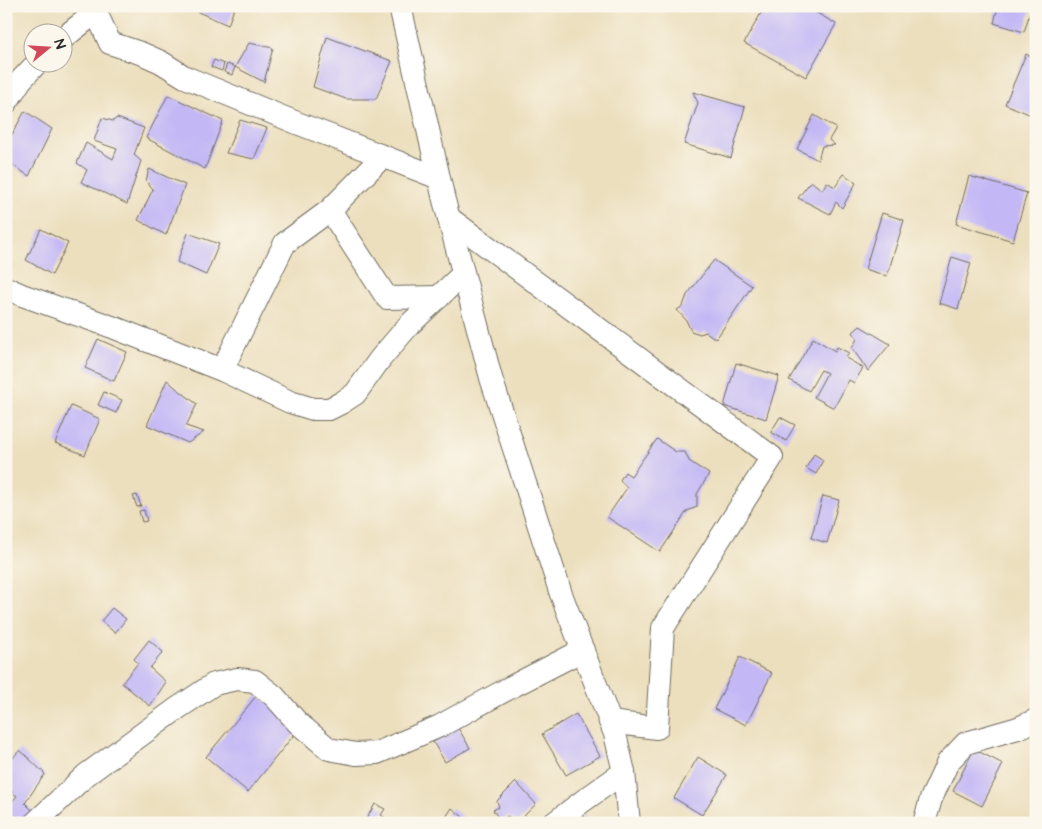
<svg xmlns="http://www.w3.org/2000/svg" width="1042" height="829" font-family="'Architects Daughter',sans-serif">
  <rect width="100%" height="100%" fill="#fbf7ec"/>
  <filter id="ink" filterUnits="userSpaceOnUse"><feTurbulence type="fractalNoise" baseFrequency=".02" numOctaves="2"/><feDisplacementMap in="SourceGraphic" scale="10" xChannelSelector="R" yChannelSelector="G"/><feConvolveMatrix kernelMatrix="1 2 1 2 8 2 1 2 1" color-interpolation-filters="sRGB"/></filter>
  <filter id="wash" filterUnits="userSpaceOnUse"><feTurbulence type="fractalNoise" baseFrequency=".0096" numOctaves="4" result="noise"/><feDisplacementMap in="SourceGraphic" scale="20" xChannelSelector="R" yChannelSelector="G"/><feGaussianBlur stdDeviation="1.12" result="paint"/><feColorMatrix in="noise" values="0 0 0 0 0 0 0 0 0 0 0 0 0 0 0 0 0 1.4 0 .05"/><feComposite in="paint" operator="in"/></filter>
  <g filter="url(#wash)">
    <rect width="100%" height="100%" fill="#ecdfbe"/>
    <g id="blocks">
      <g fill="#c3b8f5">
        <polygon points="192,6 235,6 228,25 191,9"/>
        <polygon points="765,6 805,6 836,24 806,77 744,43"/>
        <polygon points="998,6 1032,6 1024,32 994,23"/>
        <polygon points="327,37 392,61 376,99 346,99 313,87"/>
        <polygon points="249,43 273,48 264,82 235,67"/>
        <polygon points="1026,54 1036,59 1036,117 1005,104"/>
        <polygon points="214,60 224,64 222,71 211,67"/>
        <polygon points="227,64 235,67 232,75 224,72"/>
        <polygon points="693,92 745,107 731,158 684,144 698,103"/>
        <polygon points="168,95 223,121 205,169 146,138"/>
        <polygon points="25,111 52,129 29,176 6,161 6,145"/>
        <polygon points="814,115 836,128 829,140 835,145 822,146 818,160 797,149"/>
        <polygon points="102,118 113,121 117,118 144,128 134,155 141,161 127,204 81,182 87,170 77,163 86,143 113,159 117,149 94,141"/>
        <polygon points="240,120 267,128 254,159 226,153"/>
        <polygon points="149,169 185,185 166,235 138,220 153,189 146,181"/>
        <polygon points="844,174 856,183 842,208 836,202 830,214 798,198 811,181 822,190 827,182 835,187"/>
        <polygon points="969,176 1027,193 1013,241 956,224"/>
        <polygon points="882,213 904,220 887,276 865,269"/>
        <polygon points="41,229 68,243 52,275 26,260"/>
        <polygon points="188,233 219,244 206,275 177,262"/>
        <polygon points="952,257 971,263 958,309 939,303"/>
        <polygon points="714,260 752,286 716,339 706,332 700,334 691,331 686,320 677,310 683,306 687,295"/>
        <polygon points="860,326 890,344 868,371 852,348 857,339 853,332"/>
        <polygon points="813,338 835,351 837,347 849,353 846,358 863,368 854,383 849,380 834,408 814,397 827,373 821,370 809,391 789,380"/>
        <polygon points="98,339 127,352 114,381 85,368"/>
        <polygon points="736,363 779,376 766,419 724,406"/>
        <polygon points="167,380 176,388 197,404 186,426 204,432 188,443 147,425"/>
        <polygon points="104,392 122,400 116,413 98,405"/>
        <polygon points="71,406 100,419 85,455 55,443"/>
        <polygon points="780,417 795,425 786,441 771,432"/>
        <polygon points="657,439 676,452 685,452 689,461 709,474 697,494 697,507 687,511 660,552 607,517 627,488 620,480 625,472 631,476"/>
        <polygon points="814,454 823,460 816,474 806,468"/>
        <polygon points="137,495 141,506 137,507 133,496"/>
        <polygon points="823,496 839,500 827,543 811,538"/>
        <polygon points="144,510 147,521 142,522 139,511"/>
        <polygon points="112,608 126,619 115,633 101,621"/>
        <polygon points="149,640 163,652 150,668 166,682 150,706 122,683 138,663 134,659"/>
        <polygon points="740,657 772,673 746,725 714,709"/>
        <polygon points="257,695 301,726 248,792 206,757"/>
        <polygon points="576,714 600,756 566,775 542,734"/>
        <polygon points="458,728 470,748 445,762 433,742"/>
        <polygon points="974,749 1003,764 982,806 953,791"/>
        <polygon points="20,750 45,774 25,803 33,811 22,823 19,823 6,811 6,808 17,796 6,787 6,765"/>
        <polygon points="698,757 727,775 702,815 674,798"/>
        <polygon points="516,782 536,804 518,822 507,816 501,822 493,810 499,807 497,801"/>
        <polygon points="375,804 385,809 381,815 393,823 364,823"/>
        <polygon points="452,808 470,823 442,823"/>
        <polygon points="584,816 591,823 578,823"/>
      </g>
    </g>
  </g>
  <g filter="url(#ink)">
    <use href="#blocks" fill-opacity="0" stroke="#6f6a5e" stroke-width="1"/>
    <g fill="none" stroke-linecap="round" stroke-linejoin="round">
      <g stroke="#6f6a5e" stroke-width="24">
        <g id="minor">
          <polyline points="98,6 96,12 110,43 143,54 161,62 185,77 297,123 439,178"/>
          <polyline points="400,6 444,200 491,378 561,594 615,734 624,772 629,823"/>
          <polyline points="62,39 96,12"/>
          <polyline points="6,103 21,80 38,62"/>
          <polyline points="383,156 330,210 387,298 439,297"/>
          <polyline points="449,218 772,457 663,628 657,728 610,722"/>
          <polyline points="6,288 22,295 115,328 222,370 290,402 313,409 329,409 341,403 355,394 380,359 409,325 463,274"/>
          <polyline points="222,370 285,243 330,210"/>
          <polyline points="35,823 86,775 178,708 214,684 237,679 255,681 274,696 298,723 329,749 356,754 377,753 440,726 511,687 583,650"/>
          <polyline points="554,823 583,801 624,772"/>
          <polyline points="924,823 931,799 948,762 966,743 1018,728 1036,720"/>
        </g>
      </g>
      <use href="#minor" stroke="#fff" stroke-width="22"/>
    </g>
  </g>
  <rect width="1042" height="829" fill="none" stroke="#fbf7ec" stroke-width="25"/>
  <g transform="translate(48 48) rotate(72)"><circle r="24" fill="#fbf7ec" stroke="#a8a59f"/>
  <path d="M0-4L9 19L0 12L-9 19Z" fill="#d1495b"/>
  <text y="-8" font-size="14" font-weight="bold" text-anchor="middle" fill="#2b2b2b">N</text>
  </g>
</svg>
